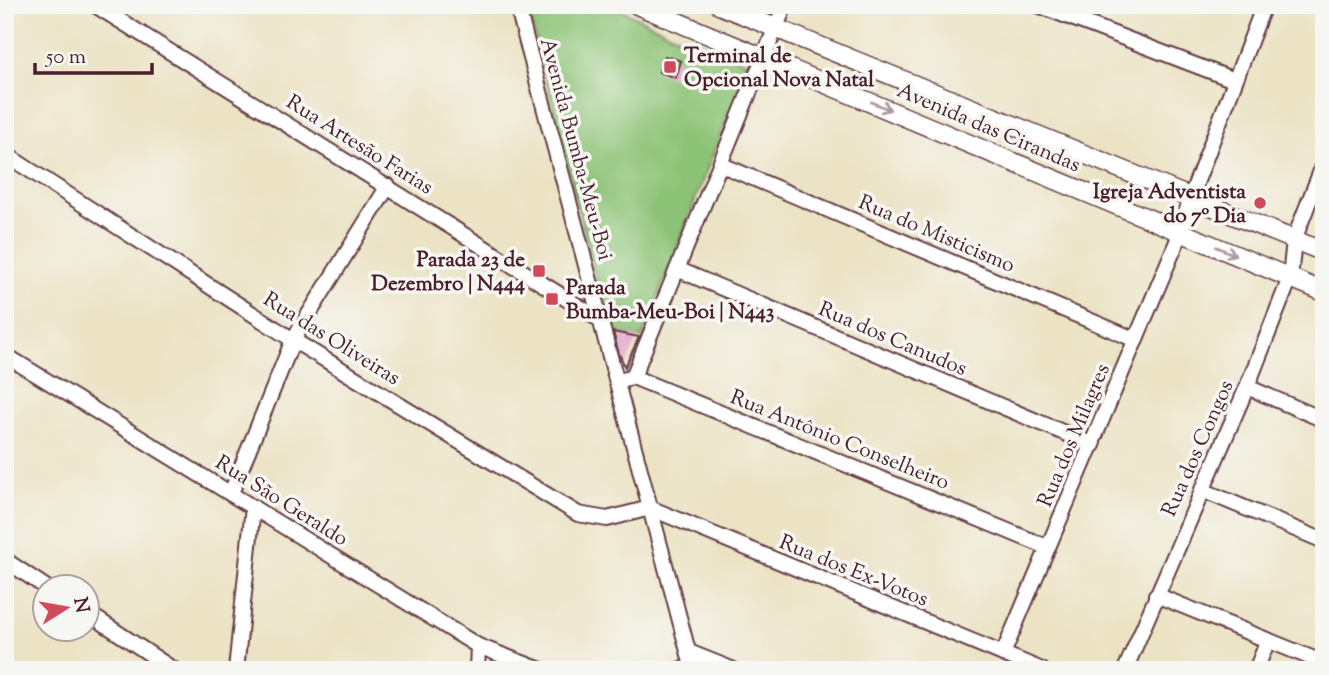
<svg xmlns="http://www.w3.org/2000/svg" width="1329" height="675" font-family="'Sorts Mill Goudy',serif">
  <rect width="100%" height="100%" fill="#f6f6f2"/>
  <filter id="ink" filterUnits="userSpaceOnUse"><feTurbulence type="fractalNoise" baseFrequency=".0143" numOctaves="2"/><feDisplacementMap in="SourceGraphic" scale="14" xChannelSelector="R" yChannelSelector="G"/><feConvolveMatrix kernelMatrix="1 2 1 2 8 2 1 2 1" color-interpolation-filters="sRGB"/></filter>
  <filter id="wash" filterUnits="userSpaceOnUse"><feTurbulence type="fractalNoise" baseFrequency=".00686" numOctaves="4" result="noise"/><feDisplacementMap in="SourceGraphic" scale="28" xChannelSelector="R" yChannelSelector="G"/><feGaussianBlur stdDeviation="1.57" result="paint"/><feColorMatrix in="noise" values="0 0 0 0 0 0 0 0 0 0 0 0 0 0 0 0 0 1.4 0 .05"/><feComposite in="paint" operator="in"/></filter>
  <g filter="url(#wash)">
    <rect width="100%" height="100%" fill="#ece3c5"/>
    <polygon fill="#8dc376" stroke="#6c7150" stroke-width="2" points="527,5 612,5 673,35 713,47 748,63 642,338 609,331"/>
    <g id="blocks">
      <g fill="#e4a7ca">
        <polygon points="665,56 681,61 676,78 659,72"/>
        <polygon points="613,332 639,337 625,367 619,354"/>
      </g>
    </g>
  </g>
  <g filter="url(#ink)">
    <use href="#blocks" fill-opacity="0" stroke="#623c42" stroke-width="2"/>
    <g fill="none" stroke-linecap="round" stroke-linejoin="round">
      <g stroke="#623c42" stroke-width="18">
        <g id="minor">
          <polyline points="95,5 602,321"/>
          <polyline points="517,5 693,670"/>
          <polyline points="1038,5 1234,80"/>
          <polyline points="5,154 293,340 578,514 607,519 650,508 1042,670"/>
          <polyline points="722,165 1136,340"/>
          <polyline points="677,269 1093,445"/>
          <polyline points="5,355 478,646 541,670"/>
          <polyline points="633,377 785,5"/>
          <polyline points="617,382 633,377 1047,547"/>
          <polyline points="1247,387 1324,420"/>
          <polyline points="1202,490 1324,541"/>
          <polyline points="231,493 293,340 388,186"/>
          <polyline points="5,560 47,588"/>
          <polyline points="1156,595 1324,663"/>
          <polyline points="88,613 174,670"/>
          <polyline points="689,652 734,670"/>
          <polyline points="1003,654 1181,232 1190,199 1264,5"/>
          <polyline points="236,670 253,507"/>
          <polyline points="477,670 478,646"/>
          <polyline points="678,670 692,668"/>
          <polyline points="1125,670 1247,387 1290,278 1294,240 1324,163"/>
          <polyline points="1256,670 1268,640"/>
        </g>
      </g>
      <g stroke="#623c42" stroke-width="21">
        <g id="tertiary">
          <polyline points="637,5 1324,292"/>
          <polyline points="719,5 1324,252"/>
        </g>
      </g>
      <use href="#minor" stroke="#fff" stroke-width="14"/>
      <use href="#tertiary" stroke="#fff" stroke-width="18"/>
    </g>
    <defs><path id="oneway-shaft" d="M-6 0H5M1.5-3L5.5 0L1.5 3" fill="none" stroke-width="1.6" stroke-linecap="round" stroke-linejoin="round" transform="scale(1.75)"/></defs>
    <g stroke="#ae9aa0">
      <use href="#oneway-shaft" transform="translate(881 106) rotate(23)"/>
      <use href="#oneway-shaft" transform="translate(1226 251) rotate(23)"/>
    </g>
  </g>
  <g fill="#d1495b" stroke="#f6f6f2" stroke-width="2.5">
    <rect x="663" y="60" width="14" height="14" rx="3.5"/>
    <circle cx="1260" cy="203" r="7"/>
    <rect x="532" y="264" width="14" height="14" rx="3.5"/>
    <rect x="545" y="292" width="14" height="14" rx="3.5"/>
  </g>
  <g text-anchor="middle" stroke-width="7" stroke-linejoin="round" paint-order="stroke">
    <g font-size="21" font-weight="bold" fill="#4a1f2b" stroke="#f6f6f2" text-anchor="start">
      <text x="684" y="62">Terminal de<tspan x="684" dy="24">Opcional Nova Natal</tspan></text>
      <text x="1246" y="198" text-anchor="end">Igreja Adventista<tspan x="1246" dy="24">do 7º Dia</tspan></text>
      <text x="525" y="266" text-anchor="end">Parada 23 de<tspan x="525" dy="24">Dezembro | N444</tspan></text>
      <text x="566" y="294">Parada<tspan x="566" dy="24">Bumba-Meu-Boi | N443</tspan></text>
    </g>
    <g font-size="21" fill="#4a1f2b" stroke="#f6f6f2">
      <text transform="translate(989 127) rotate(23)" y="7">Avenida das Cirandas</text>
      <text transform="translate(360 144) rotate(32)" y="7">Rua Artesão Farias</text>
      <text transform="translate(577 149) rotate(75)" y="7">Avenida Bumba-Meu-Boi</text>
      <text transform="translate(937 233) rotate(23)" y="7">Rua do Misticismo</text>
      <text transform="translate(332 338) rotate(32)" y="7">Rua das Oliveiras</text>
      <text transform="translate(893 338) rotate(23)" y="7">Rua dos Canudos</text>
      <text transform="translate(1073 435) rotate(-67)" y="7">Rua dos Milagres</text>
      <text transform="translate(840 439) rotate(22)" y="7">Rua Antônio Conselheiro</text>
      <text transform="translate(1197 448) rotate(-66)" y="7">Rua dos Congos</text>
      <text transform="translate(282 500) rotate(32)" y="7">Rua São Geraldo</text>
      <text transform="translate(854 570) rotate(22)" y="7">Rua dos Ex-Votos</text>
    </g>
  </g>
  <rect width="1329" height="675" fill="none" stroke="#f6f6f2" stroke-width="28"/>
  <g transform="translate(66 608) rotate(79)"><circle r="33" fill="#f6f6f2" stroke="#b1a0a2" stroke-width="2"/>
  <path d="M0-5L12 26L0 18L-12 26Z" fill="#d1495b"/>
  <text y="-10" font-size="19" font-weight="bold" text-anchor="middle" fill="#4a1f2b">N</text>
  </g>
  <path d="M35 63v10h117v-10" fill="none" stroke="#4a1f2b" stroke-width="3.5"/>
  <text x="46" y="63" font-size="21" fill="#4a1f2b" stroke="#f6f6f2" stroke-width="5" paint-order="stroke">50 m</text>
</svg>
